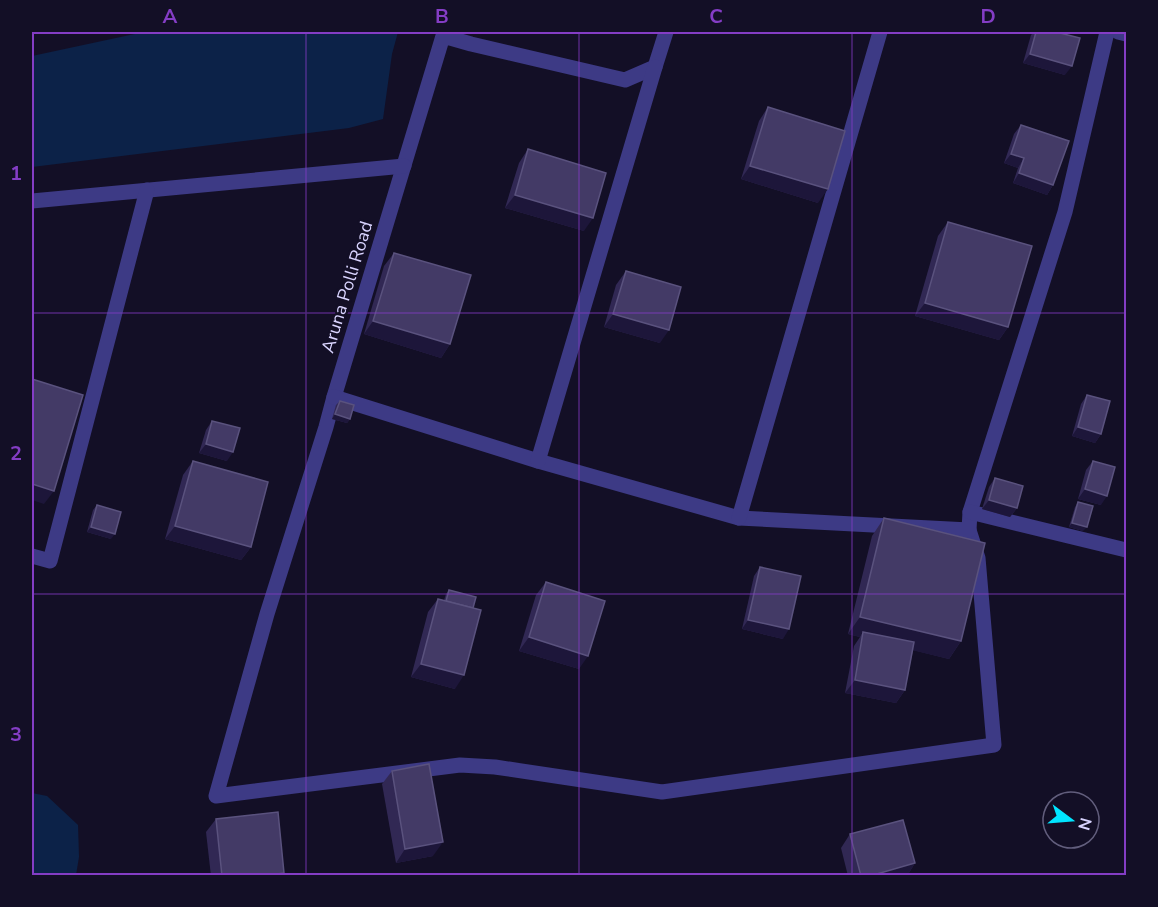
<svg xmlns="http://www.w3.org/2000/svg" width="1158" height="907" font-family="'Nunito Sans',sans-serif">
  <rect width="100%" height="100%" fill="#130f26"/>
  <g fill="#0c2248">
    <polygon points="144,32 398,32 392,54 383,119 349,128 32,167 32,56"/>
    <polygon points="32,793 47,796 78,825 79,857 76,875 32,875"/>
  </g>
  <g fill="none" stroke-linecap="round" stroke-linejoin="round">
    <g stroke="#3d3a85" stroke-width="15">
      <polyline points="666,32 655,67 625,80 471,44 443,36 334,397 326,427 267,614 216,796 460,765 495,767 662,792 994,745 978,558 969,530"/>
      <polyline points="1118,32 1126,34"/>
      <polyline points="32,201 404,166"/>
      <polyline points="334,397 538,461 739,518 969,530 970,512 1065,212 1107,32"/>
      <polyline points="538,461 655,67"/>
      <polyline points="970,512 1126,550"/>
      <polyline points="739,518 880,32"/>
      <polyline points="32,556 50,561 147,190"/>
    </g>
  </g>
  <g fill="#312854">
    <polygon points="1034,32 1056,32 1065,75 1023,63 1031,35"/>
    <polygon points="768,107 818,203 741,179 759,121"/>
    <polygon points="1021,125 1053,185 1047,195 1013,183 1018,168 1004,163 1014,134"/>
    <polygon points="528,149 584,231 505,208 519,163"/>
    <polygon points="948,222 1008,327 999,340 915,316 938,236"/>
    <polygon points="394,253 450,344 441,358 364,334 384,266"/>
    <polygon points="626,271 660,343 604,327 616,285"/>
    <polygon points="1087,395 1101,434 1095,443 1072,436 1081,404"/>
    <polygon points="340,401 350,419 347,423 332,419 336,405"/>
    <polygon points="212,421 227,461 199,453 206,430"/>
    <polygon points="193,461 251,547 241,560 165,539 183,475"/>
    <polygon points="1093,461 1101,505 1078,499 1086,470"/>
    <polygon points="995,478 1017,508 1010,517 982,509 989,487"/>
    <polygon points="1078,502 1083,531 1069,527 1075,507"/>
    <polygon points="97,505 111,539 87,532 93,510"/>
    <polygon points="884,518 961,641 949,659 913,650 905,690 896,703 845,693 854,646 860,637 848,634 872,536"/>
    <polygon points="760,567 783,639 742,629 754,576"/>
    <polygon points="546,582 579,669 519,651 536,595"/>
    <polygon points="449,590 455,689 411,677 428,612 438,599 444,600 446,594"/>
    <polygon points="392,771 433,856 396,863 382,784"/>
    <polygon points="216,819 283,876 211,876 206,832"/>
    <polygon points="850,834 915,863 907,876 848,876 841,848"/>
  </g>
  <g fill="#1d163a">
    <polygon points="1030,54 1072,66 1065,75 1023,63"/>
    <polygon points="1011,154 1024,158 1018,168 1004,163"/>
    <polygon points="750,166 828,189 818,203 741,179"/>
    <polygon points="1019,173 1053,185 1047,195 1013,183"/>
    <polygon points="515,195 593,218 584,231 505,208"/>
    <polygon points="925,303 1008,327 999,340 915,316"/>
    <polygon points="613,314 669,330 660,343 604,327"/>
    <polygon points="373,321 450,344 441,358 364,334"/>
    <polygon points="335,414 350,419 347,423 332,419"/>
    <polygon points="1078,427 1101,434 1095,443 1072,436"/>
    <polygon points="206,444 233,452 227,461 199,453"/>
    <polygon points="32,484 54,491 44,504 32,500"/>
    <polygon points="1085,489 1107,496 1101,505 1078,499"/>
    <polygon points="989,500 1017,508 1010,517 982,509"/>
    <polygon points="1072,523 1087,527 1083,531 1069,527"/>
    <polygon points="175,526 251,547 241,560 165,539"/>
    <polygon points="91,527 115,534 111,539 87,532"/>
    <polygon points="860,617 961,641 949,659 862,638 863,632 860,637 848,634"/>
    <polygon points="748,620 789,629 783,639 742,629"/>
    <polygon points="529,637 588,656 579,669 519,651"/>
    <polygon points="421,664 464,675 455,689 411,677"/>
    <polygon points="855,680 905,690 896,703 845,693"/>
    <polygon points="443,842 433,856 396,863 405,849"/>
    <polygon points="915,863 907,876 870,876"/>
    <polygon points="284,873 283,876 263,876"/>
  </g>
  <g fill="#433a66" stroke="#5a527e" stroke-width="1.5">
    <polygon points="1036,32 1056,32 1080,38 1072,66 1030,54"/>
    <polygon points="768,107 845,131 828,189 750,166"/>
    <polygon points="1021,125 1069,141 1053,185 1019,173 1024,158 1011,154"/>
    <polygon points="528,149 606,173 593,218 515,195"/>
    <polygon points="948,222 1032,246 1008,327 925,303"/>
    <polygon points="394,253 471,275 450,344 373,321"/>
    <polygon points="626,271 681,287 669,330 613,314"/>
    <polygon points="32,379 83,395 54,491 32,484"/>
    <polygon points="1087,395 1110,401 1101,434 1078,427"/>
    <polygon points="340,401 354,405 350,419 335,414"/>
    <polygon points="212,421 240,428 233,452 206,444"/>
    <polygon points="193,461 268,482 251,547 175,526"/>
    <polygon points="1093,461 1115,467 1107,496 1085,489"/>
    <polygon points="995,478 1023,486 1017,508 989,500"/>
    <polygon points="1078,502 1093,506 1087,527 1072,523"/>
    <polygon points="97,505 121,512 115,534 91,527"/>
    <polygon points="884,518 985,543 961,641 860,617"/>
    <polygon points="760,567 801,576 789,629 748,620"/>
    <polygon points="546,582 605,601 588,656 529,637"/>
    <polygon points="449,590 476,597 473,608 446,601"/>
    <polygon points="438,599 481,610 464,675 421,664"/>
    <polygon points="863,632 914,642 905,690 855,680"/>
    <polygon points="429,764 443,842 405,849 392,771"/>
    <polygon points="278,812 284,873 263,876 222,876 216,819"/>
    <polygon points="903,820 915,863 870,876 861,876 850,834"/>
  </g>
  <path fill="none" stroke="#843dc5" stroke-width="1.5" stroke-opacity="0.55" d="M306,32V876M579,32V876M852,32V876M32,313H1126M32,594H1126"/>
  <g text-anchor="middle" stroke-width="4.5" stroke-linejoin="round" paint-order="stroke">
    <g font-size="18" fill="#d9d4ff" stroke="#130f26">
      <text transform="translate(347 287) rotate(-73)" y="6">Aruna Polli Road</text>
    </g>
  </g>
  <rect width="1158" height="907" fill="none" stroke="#130f26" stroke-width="66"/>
  <g transform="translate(1071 820) rotate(106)"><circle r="28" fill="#130f26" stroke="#625e7d" stroke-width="1.5"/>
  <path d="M0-4.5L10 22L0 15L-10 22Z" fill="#00e5ff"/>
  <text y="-9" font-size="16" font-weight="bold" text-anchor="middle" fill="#d9d4ff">N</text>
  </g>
  <rect x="33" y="33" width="1092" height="841" fill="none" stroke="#843dc5" stroke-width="2"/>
  <g font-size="20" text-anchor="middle" font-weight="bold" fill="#843dc5">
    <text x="170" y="23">A</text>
    <text x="442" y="23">B</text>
    <text x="716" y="23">C</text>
    <text x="988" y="23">D</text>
    <text x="16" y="180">1</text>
    <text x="16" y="460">2</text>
    <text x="16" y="741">3</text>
  </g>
</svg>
